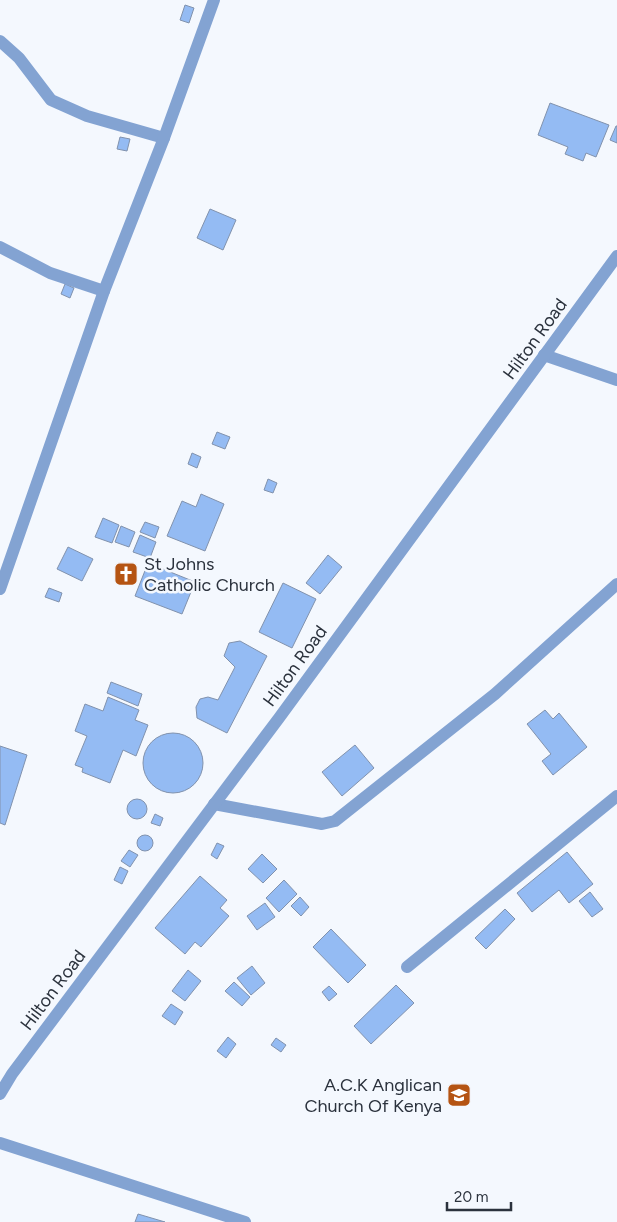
<svg xmlns="http://www.w3.org/2000/svg" width="617" height="1222" font-family="Figtree,sans-serif">
  <rect width="100%" height="100%" fill="#f4f8fe"/>
  <g fill="#94bbf3" stroke="#8192ad">
    <polygon points="185,5 194,8 189,23 180,20"/>
    <polygon points="550,103 609,125 596,157 586,153 583,161 565,154 568,147 538,135"/>
    <polygon points="616,126 617,126 617,143 610,140"/>
    <polygon points="120,137 130,139 127,151 117,149"/>
    <polygon points="210,209 236,220 223,250 197,238"/>
    <polygon points="65,284 74,288 70,298 61,294"/>
    <polygon points="217,432 230,437 225,449 212,444"/>
    <polygon points="192,453 201,457 197,468 188,464"/>
    <polygon points="268,479 277,483 273,493 264,490"/>
    <polygon points="201,494 224,504 205,551 167,536 182,501 196,507"/>
    <polygon points="103,518 119,525 112,543 95,537"/>
    <polygon points="145,522 159,527 155,538 140,532"/>
    <polygon points="121,526 135,532 129,547 115,542"/>
    <polygon points="140,535 156,542 150,558 133,552"/>
    <polygon points="68,547 93,559 82,581 57,569"/>
    <polygon points="328,555 342,567 320,594 306,583"/>
    <polygon points="148,563 195,582 182,614 135,596"/>
    <polygon points="283,583 316,599 292,648 259,632"/>
    <polygon points="49,588 62,593 59,602 45,597"/>
    <polygon points="240,641 267,656 227,733 197,718 196,707 200,699 208,697 218,700 235,667 224,656 229,643"/>
    <polygon points="111,682 142,694 138,706 107,693"/>
    <polygon points="108,697 139,710 135,720 148,725 136,756 123,750 110,783 82,772 83,768 75,765 87,736 75,731 85,704 103,711"/>
    <polygon points="545,710 553,719 559,713 587,747 553,775 542,761 551,754 527,724"/>
    <circle cx="173" cy="763" r="30"/>
    <polygon points="355,745 374,768 342,796 322,772"/>
    <polygon points="0,746 27,755 5,825 0,823"/>
    <circle cx="137" cy="809" r="10"/>
    <polygon points="155,814 163,818 160,826 151,823"/>
    <circle cx="145" cy="843" r="8"/>
    <polygon points="217,843 224,846 217,859 211,855"/>
    <polygon points="129,850 138,855 130,867 121,861"/>
    <polygon points="567,852 593,884 569,903 559,890 532,912 517,893"/>
    <polygon points="262,854 277,869 263,883 248,869"/>
    <polygon points="120,867 128,871 122,884 114,880"/>
    <polygon points="200,876 227,900 220,908 229,916 201,947 195,942 185,954 155,928"/>
    <polygon points="284,880 297,894 279,912 266,898"/>
    <polygon points="590,892 603,909 592,917 579,901"/>
    <polygon points="300,897 309,907 301,916 291,906"/>
    <polygon points="265,903 275,917 257,930 247,916"/>
    <polygon points="505,909 515,919 486,949 475,938"/>
    <polygon points="331,929 366,965 348,983 313,947"/>
    <polygon points="252,966 265,983 251,995 237,978"/>
    <polygon points="188,970 201,981 185,1001 172,991"/>
    <polygon points="234,982 250,997 242,1006 225,991"/>
    <polygon points="396,985 414,1003 371,1044 354,1026"/>
    <polygon points="329,986 337,994 329,1001 322,992"/>
    <polygon points="171,1004 183,1012 175,1025 162,1016"/>
    <polygon points="228,1037 236,1044 226,1058 217,1051"/>
    <polygon points="276,1038 286,1045 281,1052 271,1045"/>
    <polygon points="138,1214 165,1222 135,1222"/>
  </g>
  <g fill="none" stroke-linecap="round" stroke-linejoin="round">
    <g stroke="#83a3d2" stroke-width="12">
      <polyline points="0,41 19,58 51,100 87,116 164,138"/>
      <polyline points="0,247 50,273 104,291"/>
      <polyline points="544,355 617,380"/>
      <polyline points="0,589 104,291 164,138 214,0"/>
      <polyline points="214,804 322,824 335,821 495,694 617,584"/>
      <polyline points="407,967 617,796"/>
      <polyline points="0,1094 12,1074 279,718 617,256"/>
      <polyline points="0,1143 245,1222"/>
    </g>
  </g>
  <defs>
    <g id="church-square" transform="scale(1.25)"><rect x="-9" y="-9" width="18" height="18" rx="4" fill="#b55413" stroke="#f4f8fe"/><path d="M-1.2-6h2.4v3.5h3.3v2.4h-3.3V6h-2.4V-.1h-3.3v-2.4h3.3Z" fill="#fff"/></g>
    <g id="school-square" transform="scale(1.25)"><rect x="-9" y="-9" width="18" height="18" rx="4" fill="#b55413" stroke="#f4f8fe"/><path d="M0-5L7-2L0 1L-7-2ZM-4 1L0 2.5L4 1V4Q0 6-4 4Z" fill="#fff"/></g>
  </defs>
  <g fill-rule="evenodd">
    <use href="#church-square" x="126" y="574"/>
    <use href="#school-square" x="459" y="1095"/>
  </g>
  <g text-anchor="middle" stroke-width="5" stroke-linejoin="round" paint-order="stroke">
    <g font-size="18" fill="#2b323d" stroke="#f4f8fe">
      <text transform="translate(535 339) rotate(-54)" y="6">Hilton Road</text>
      <text transform="translate(295 666) rotate(-54)" y="6">Hilton Road</text>
      <text transform="translate(53 990) rotate(-53)" y="6">Hilton Road</text>
    </g>
    <g font-size="18" fill="#2b323d" stroke="#f4f8fe" text-anchor="start">
      <text x="144" y="570">St Johns<tspan x="144" dy="21">Catholic Church</tspan></text>
      <text x="442" y="1091" text-anchor="end">A.C.K Anglican<tspan x="442" dy="21">Church Of Kenya</tspan></text>
    </g>
  </g>
  <path d="M447 1202v8h64v-8" fill="none" stroke="#2b323d" stroke-width="2.5"/>
  <text x="454" y="1202" font-size="15" fill="#2b323d" stroke="#f4f8fe" stroke-width="4" paint-order="stroke">20 m</text>
</svg>
